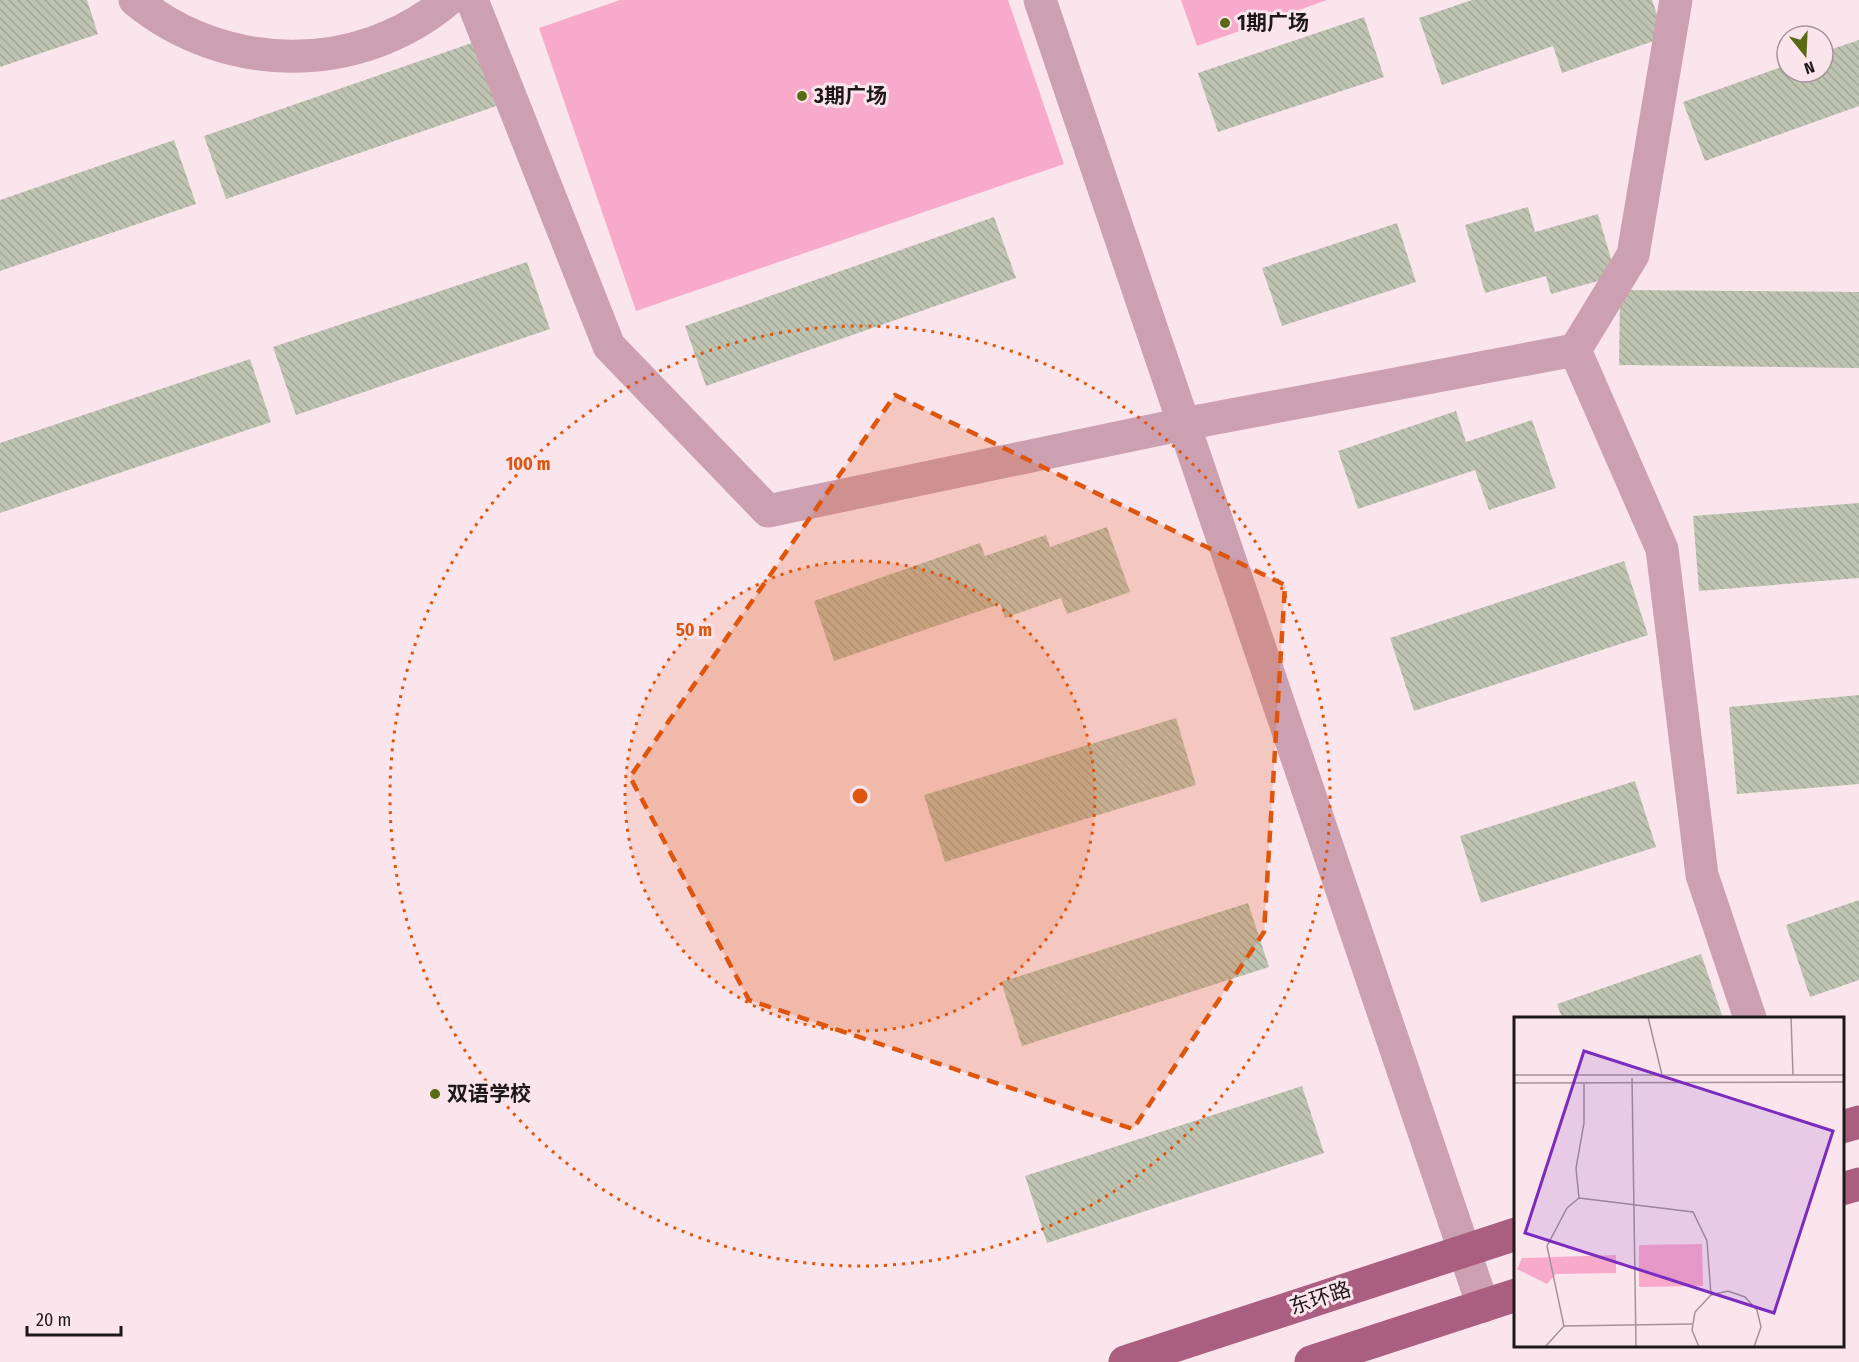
<svg xmlns="http://www.w3.org/2000/svg" width="1859" height="1362" font-family="'Fira Sans Condensed','Noto Sans SC',sans-serif">
  <defs>
    <pattern id="building-back-hatch" width="6" height="6" patternUnits="userSpaceOnUse" patternTransform="scale(1.5)"><rect width="6" height="6" fill="#bfc4b2"/><path d="M-1 5l2 2M0 0l6 6M5-1l2 2" fill="none" stroke="#a4a898"/></pattern>
  </defs>
  <rect width="100%" height="100%" fill="#fbe5ed"/>
  <g fill="#f8aaca">
    <polygon points="620,0 1008,0 1064,164 636,311 539,28"/>
    <polygon points="1181,0 1327,0 1197,46"/>
  </g>
  <g fill="url(#building-back-hatch)">
    <polygon points="0,0 87,0 98,34 0,67"/>
    <polygon points="1472,0 1652,0 1665,37 1562,73 1553,46 1442,85 1419,18"/>
    <polygon points="1364,17 1384,77 1218,132 1198,73"/>
    <polygon points="486,38 508,102 226,199 204,136"/>
    <polygon points="1859,40 1859,106 1705,161 1683,102 1787,65 1787,72 1823,72 1823,52"/>
    <polygon points="174,140 196,204 0,271 0,200"/>
    <polygon points="1528,207 1535,232 1598,214 1616,276 1551,294 1546,276 1485,293 1465,225"/>
    <polygon points="994,217 1016,278 706,386 685,326"/>
    <polygon points="1397,223 1416,282 1282,326 1262,268"/>
    <polygon points="527,262 550,329 296,415 273,347"/>
    <polygon points="1620,290 1859,292 1859,368 1619,365"/>
    <polygon points="250,359 271,422 0,513 0,443"/>
    <polygon points="1456,411 1466,442 1532,420 1556,488 1489,510 1475,470 1358,509 1338,451"/>
    <polygon points="1859,503 1859,578 1699,591 1693,516"/>
    <polygon points="1107,527 1130,592 1067,614 1061,598 1005,618 1000,604 834,661 814,601 980,543 985,556 1046,535 1050,547"/>
    <polygon points="1624,561 1648,635 1414,711 1390,638"/>
    <polygon points="1859,695 1859,784 1737,794 1729,707"/>
    <polygon points="1176,718 1196,785 945,862 924,795"/>
    <polygon points="1635,781 1656,847 1481,903 1460,836"/>
    <polygon points="1859,900 1859,980 1810,997 1786,925"/>
    <polygon points="1248,903 1269,967 1022,1046 1001,982"/>
    <polygon points="1701,954 1723,1018 1562,1018 1557,1004"/>
    <polygon points="1302,1086 1324,1153 1047,1243 1025,1176"/>
  </g>
  <g fill="none" stroke-linecap="round" stroke-linejoin="round">
    <g stroke="#cca0b1" stroke-width="33">
      <path d="M135,0C225,74 358,76 448,0"/>
      <polyline points="472,0 609,346 768,511 1184,424 1575,350"/>
      <polyline points="1040,0 1483,1306"/>
      <polyline points="1676,0 1633,255 1575,350 1662,549 1702,875 1750,1018"/>
    </g>
    <g stroke="#ab5f80" stroke-width="33">
      <polyline points="1842,1127 1859,1122"/>
      <polyline points="1842,1189 1859,1184"/>
      <polyline points="1125,1362 1516,1234"/>
      <polyline points="1311,1362 1516,1295"/>
    </g>
  </g>
  <path fill="#de560d" fill-opacity="0.2" stroke="#de560d" stroke-width="4.5" stroke-dasharray="12 8" stroke-linejoin="round" d="M895,395L1285,585L1264,932L1133,1129L749,1000L630,777Z"/>
  <circle cx="860" cy="796" r="235" fill="#de560d" fill-opacity=".12"/>
  <g fill="none" stroke="#de560d" stroke-width="3" stroke-dasharray="3 6">
    <circle cx="860" cy="796" r="235"/>
    <circle cx="860" cy="796" r="470"/>
  </g>
  <g fill="#5a6b16" stroke="#fbe5ed" stroke-width="2">
    <circle cx="1225" cy="23" r="6"/>
    <circle cx="802" cy="96" r="6"/>
    <circle cx="435" cy="1094" r="6"/>
  </g>
  <g text-anchor="middle" stroke-width="6" stroke-linejoin="round" paint-order="stroke">
    <g font-size="21" font-weight="bold" fill="#1f181b" stroke="#fbe5ed" text-anchor="start">
      <text x="1237" y="30">1期广场</text>
      <text x="814" y="103">3期广场</text>
      <text x="447" y="1101">双语学校</text>
    </g>
    <g font-size="21" fill="#1f181b" stroke="#fbe5ed">
      <text transform="translate(1320 1298) rotate(-18)" y="7">东环路</text>
    </g>
  </g>
  <g transform="translate(1514 1017)">
    <rect width="330" height="330" fill="#fbe5ed"/>
    <path d="M188,227L189,269L125,270V228ZM102,238V256L42,257L33,267L3,252L8,241Z" fill="#f8aaca"/>
    <path fill="none" stroke="#a39399" stroke-width="1.5" d="M134,0L148,58M277,0L279,58M0,58H330M118,61L122,330M0,66L330,65M65,181L179,195L193,224L197,278M50,309L178,307M31,330L50,309L33,229L53,191L65,181L62,151L70,106V66M185,330L178,313L181,295L197,278L214,274L231,280L243,293L247,310L240,330"/>
    <path fill="#7b2cbf" fill-opacity="0.15" stroke="#7b2cbf" stroke-width="3" d="M70,34L319,114L260,296L11,216Z"/>
    <rect width="330" height="330" fill="none" stroke="#1f181b" stroke-width="3"/>
  </g>
  <circle cx="860" cy="796" r="9" fill="#de560d" stroke="#fbe5ed" stroke-width="3"/>
  <g font-size="18" text-anchor="middle" font-weight="bold" fill="#de560d" stroke="#fbe5ed" stroke-width="6" stroke-linejoin="round" paint-order="stroke">
    <text x="528" y="470">100 m</text>
    <text x="694" y="636">50 m</text>
  </g>
  <g transform="translate(1805 54) rotate(162)"><circle r="28" fill="#fbe5ed" stroke="#a39399" stroke-width="1.5"/>
  <path d="M0-4.5L10 22L0 15L-10 22Z" fill="#5a6b16"/>
  <text y="-9" font-size="16" font-weight="bold" text-anchor="middle" fill="#1f181b">N</text>
  </g>
  <path d="M27 1326v9h94v-9" fill="none" stroke="#1f181b" stroke-width="3"/>
  <text x="36" y="1326" font-size="18" fill="#1f181b" stroke="#fbe5ed" stroke-width="4.5" paint-order="stroke">20 m</text>
</svg>
